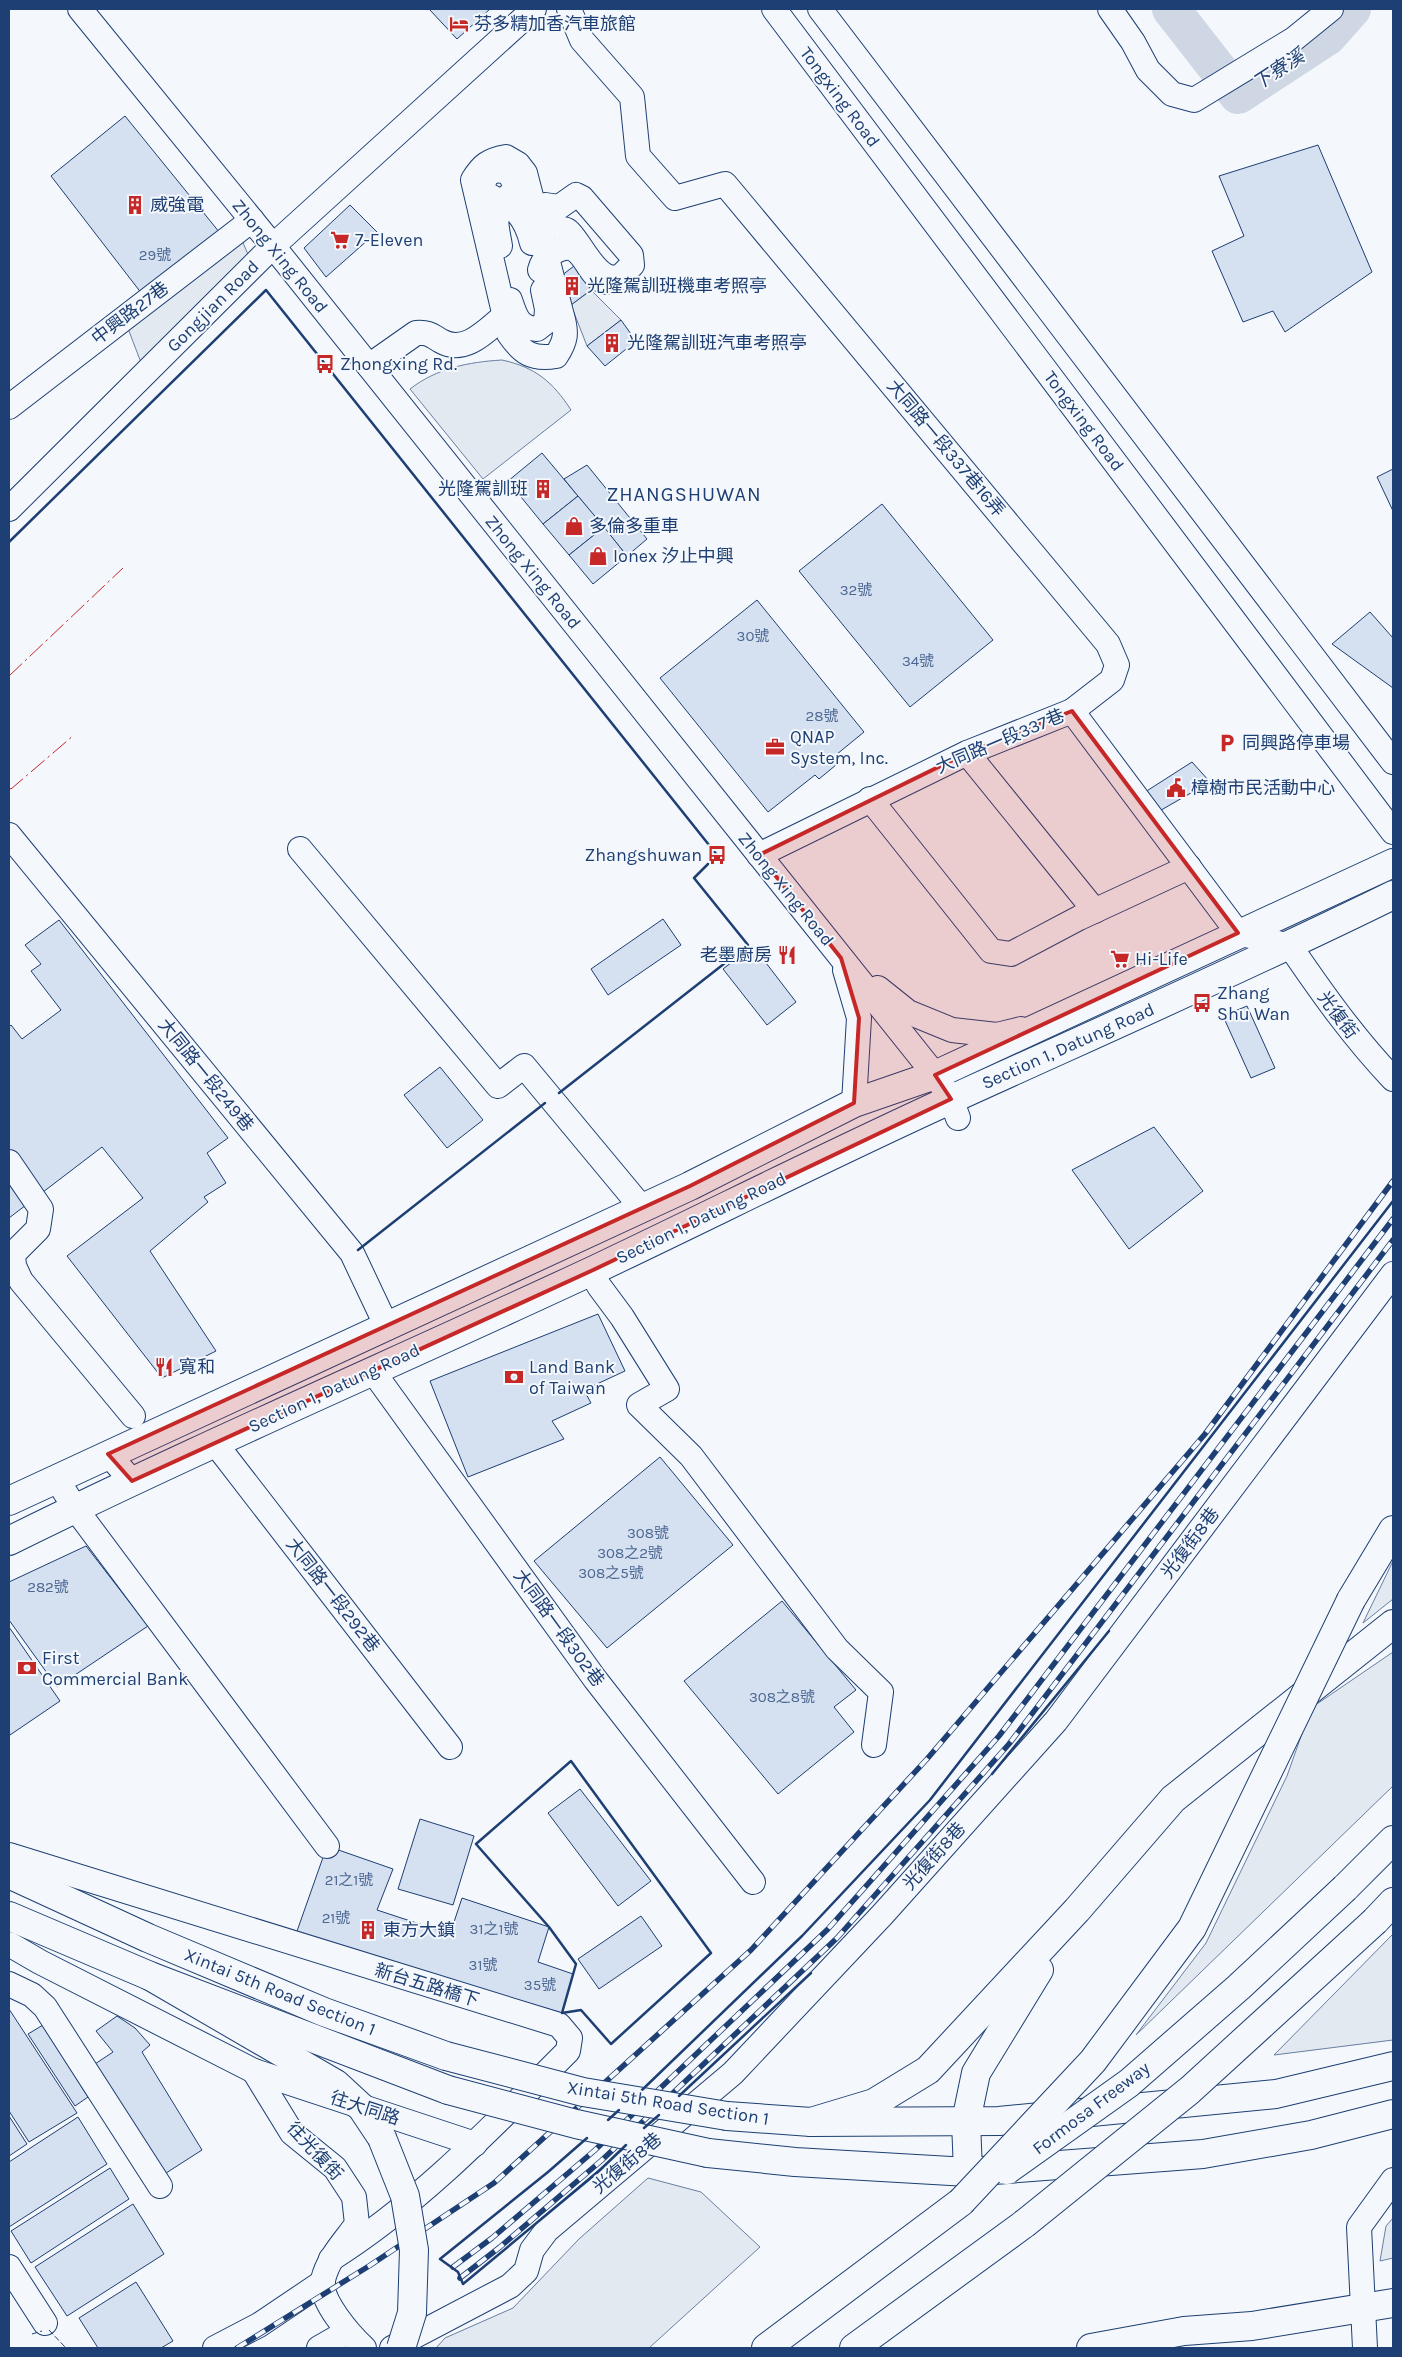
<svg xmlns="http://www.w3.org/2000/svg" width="1402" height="2357" font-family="Karla,'Noto Sans TC',sans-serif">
  <rect width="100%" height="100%" fill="#f4f7fb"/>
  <g fill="#e3e9f0" stroke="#687fa3">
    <polygon points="238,231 253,266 145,373 124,318"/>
    <polygon points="591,290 621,320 587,346 571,305"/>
    <path d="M502,360C535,367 553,382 571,410L483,479L410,389C437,368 469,362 502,360Z"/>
    <polygon points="1393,1561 1393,1599 1363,1623"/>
    <polygon points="1393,1652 1393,1786 1136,2035 1206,1943 1287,1776 1311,1708"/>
    <polygon points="1393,1934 1393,2040 1274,2055"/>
    <polygon points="648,2178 701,2192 760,2247 649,2348 436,2348 445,2338 513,2308 579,2239"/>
    <polygon points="1393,2218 1393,2258 1380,2261 1386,2226"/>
  </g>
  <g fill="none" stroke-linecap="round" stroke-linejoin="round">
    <polyline stroke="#cfd7e4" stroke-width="38" points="1171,9 1238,95 1328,36 1352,9"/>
  </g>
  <g fill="#d5e0f0" stroke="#1d3f73">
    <polygon points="429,9 490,9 457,39"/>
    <polygon points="125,116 220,233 142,294 51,176"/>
    <polygon points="1318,145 1372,272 1285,332 1273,311 1243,322 1212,251 1244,236 1219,176"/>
    <polygon points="350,205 377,232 326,277 304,248"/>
    <polygon points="574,266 591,290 571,305 553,282"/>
    <polygon points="621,320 636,341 605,366 587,346"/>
    <polygon points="542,453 578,496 543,524 508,481"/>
    <polygon points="587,465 647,539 627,556 564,479"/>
    <polygon points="1393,469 1393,511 1377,477"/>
    <polygon points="578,496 604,527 569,555 543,524"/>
    <polygon points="882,504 993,640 910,707 799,571"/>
    <polygon points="604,527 627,556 593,584 569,555"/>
    <polygon points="757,600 864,732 831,759 836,765 819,779 815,775 768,812 660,678"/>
    <polygon points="1370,612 1393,638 1393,688 1332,644"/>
    <polygon points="1192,762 1210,782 1156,813 1142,794"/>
    <polygon points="663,919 681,945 608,995 591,969"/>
    <polygon points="59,920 228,1138 207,1153 226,1183 204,1197 208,1202 150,1251 216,1351 162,1378 67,1256 143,1198 102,1147 9,1218 9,1027 11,1025 22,1039 61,1010 31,971 41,964 25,945"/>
    <polygon points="753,946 796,1002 767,1025 723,969"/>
    <polygon points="1247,1006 1275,1068 1251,1078 1223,1016"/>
    <polygon points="440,1067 483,1120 447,1148 404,1095"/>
    <polygon points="1154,1127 1203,1191 1129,1249 1072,1170"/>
    <polygon points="598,1314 625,1371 584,1390 591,1403 552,1421 564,1439 468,1477 430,1381"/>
    <polygon points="660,1457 733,1545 607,1648 534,1561"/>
    <polygon points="86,1546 148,1626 57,1687 9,1620 9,1582"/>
    <polygon points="782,1601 856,1690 834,1707 854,1732 778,1794 684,1681"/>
    <polygon points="9,1627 60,1701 10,1735 9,1733"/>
    <polygon points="580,1789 651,1881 618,1906 548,1813"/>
    <polygon points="420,1819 474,1836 453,1905 398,1889"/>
    <polygon points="327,1846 393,1869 377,1910 450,1934 462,1898 549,1927 538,1962 573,1974 562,2013 296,1934"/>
    <polygon points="641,1916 662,1946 599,1989 578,1959"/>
    <polygon points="9,2009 77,2113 29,2142 9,2111"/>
    <polygon points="117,2016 135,2028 150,2045 142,2052 202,2150 163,2175 95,2064 113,2052 96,2031"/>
    <polygon points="43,2025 88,2097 75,2106 28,2034"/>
    <polygon points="9,2116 27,2144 9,2156"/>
    <polygon points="78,2117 107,2164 9,2227 9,2162"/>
    <polygon points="110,2168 129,2199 31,2263 11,2231"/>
    <polygon points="133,2204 164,2254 67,2316 35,2267"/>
    <polygon points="136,2282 173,2341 161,2348 98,2348 79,2318"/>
  </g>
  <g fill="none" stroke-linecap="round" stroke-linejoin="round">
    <g stroke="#1d3f73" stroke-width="26">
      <g id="minor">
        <polyline points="80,9 273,246 935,1075 951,1099 958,1118"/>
        <polyline points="569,9 582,40 632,97 638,156 675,198 725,184 1108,644 1117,665 1112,680 1072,711"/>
        <polyline points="774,9 1393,832"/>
        <polyline points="820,9 1393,762"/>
        <polyline points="1110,9 1133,42 1148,70 1172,94 1194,100 1294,39 1331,9"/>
        <path d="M506,157L518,164L525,173L562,316C567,333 566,341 556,356C532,360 522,353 509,334L473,180C482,165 489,160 506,157Z"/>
        <path d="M500,246C498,232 493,220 500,206C506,193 523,195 509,173C494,167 481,173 484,191C490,198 497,199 505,203C521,211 528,227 532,243"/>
        <path d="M540,270C542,262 546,256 554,252C584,235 584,274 605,282L618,279L632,265L631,255L582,198L576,195L559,207L545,205V212C549,217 553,224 558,227C562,230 566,228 569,232C583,246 597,283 619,277"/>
        <path d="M510,300C515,315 518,328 537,329L546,322L547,309L543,290"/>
        <path d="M369,366L416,333C428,332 431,335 441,341C465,355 487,330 504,316L508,313L510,303"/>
        <polyline points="9,407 252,220"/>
        <polyline points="9,509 273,246 534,9"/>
        <polyline points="967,753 1095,911"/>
        <polyline points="870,799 991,951 1011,954 1079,918 1189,867"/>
        <polyline points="9,835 352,1253 386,1325"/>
        <polyline points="300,849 498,1086 524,1066 642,1208"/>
        <path d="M759,855L967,753L1072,711L1238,933L1290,946C1322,993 1354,1038 1393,1079"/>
        <polyline points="845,970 859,1018 854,1103"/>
        <polyline points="878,988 908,1012 952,1030 997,1035 1021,1029"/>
        <polyline points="9,1162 41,1209 38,1229 13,1254 14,1266 21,1281 133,1416"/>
        <polyline points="591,1271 599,1286 622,1317 667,1389 639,1405 691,1456 837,1649 881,1692 874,1745"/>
        <polyline points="372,1370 595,1679 753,1882"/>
        <polyline points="215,1443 450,1747"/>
        <polyline points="108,1454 132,1481"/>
        <polyline points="56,1478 75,1508 327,1846"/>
        <path d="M9,1855L559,2025L570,2038L568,2051C494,2125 420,2203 331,2259"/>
        <polyline points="9,1944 40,1962 254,2071 475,2144"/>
        <polyline points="9,1984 32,1995 45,2007 160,2186"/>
        <path d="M254,2071L292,2133L335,2168L354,2197L357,2224C345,2241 328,2258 323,2280C319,2300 350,2335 364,2348"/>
        <polyline points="9,2267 45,2323"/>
        <polyline points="215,2348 259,2325 323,2282"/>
        <polyline points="319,2348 347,2332"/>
        <polyline points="392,2348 510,2286 526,2271 532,2250 547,2230 733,2073 883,1914 1056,1721 1393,1274"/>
        <polyline points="1365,2348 1359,2227 1393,2180"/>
      </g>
    </g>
    <g stroke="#1d3f73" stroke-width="30">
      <g id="major">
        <polyline points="9,1501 690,1186 854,1103 935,1075 1393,863"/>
        <path d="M9,1541C201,1446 399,1361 594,1270C714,1213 833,1153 954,1098C1101,1031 1249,966 1393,895"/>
        <polyline points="9,1874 148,1938 324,2012 446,2056"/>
        <polyline points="9,1916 150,1976 448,2090"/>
        <polyline points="727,2116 811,2122 999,2121 1276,2094 1393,2066"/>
        <polyline points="708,2153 795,2162 968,2172 1203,2154 1311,2135 1393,2114"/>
      </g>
    </g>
    <g stroke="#1d3f73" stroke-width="30">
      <g id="highway">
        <polyline points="1351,1600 1393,1530"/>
        <polyline points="1345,1888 1393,1840"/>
        <polyline points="1375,1921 1393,1902"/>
        <polyline points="150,1976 336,2084 362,2108 382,2138"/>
        <polyline points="811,2122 874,2103 928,2070 1077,1910 1173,1799 1393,1624"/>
        <polyline points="968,2172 966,2121 976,2073 1039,1970"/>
        <polyline points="766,2348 961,2202"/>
        <polyline points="854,2348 1024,2224"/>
        <polyline points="1091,2348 1184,2331 1252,2326 1393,2303"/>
      </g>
    </g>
    <use href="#minor" stroke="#f4f7fb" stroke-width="24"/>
    <use href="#major" stroke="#f4f7fb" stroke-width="28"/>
    <use href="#highway" stroke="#f4f7fb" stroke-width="28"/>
    <g stroke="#1d3f73" stroke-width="5.5">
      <g id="rail">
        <polyline points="453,2267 492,2238 594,2151 828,1929 999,1736 1393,1219"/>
        <polyline points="460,2278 500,2247 602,2160 837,1938 1009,1744 1393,1240"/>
        <polyline points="237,2348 369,2266 494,2183 751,1950 927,1759 1205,1434 1393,1181"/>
      </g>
    </g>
    <use href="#rail" stroke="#f4f7fb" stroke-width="4" stroke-dasharray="11" stroke-linecap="butt"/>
    <g stroke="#1d3f73" stroke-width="30" stroke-linecap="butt">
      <g id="major-bridge">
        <polyline points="446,2056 583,2092 727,2116"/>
        <polyline points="448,2090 576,2124 708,2153"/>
      </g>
    </g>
    <g stroke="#1d3f73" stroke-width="30" stroke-linecap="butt">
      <g id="highway-bridge">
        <polyline points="382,2138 405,2196 414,2250 412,2313 401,2348"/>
        <polyline points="1007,2170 1129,2083 1239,1987 1345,1888"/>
        <polyline points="961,2202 1093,2061 1192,1928 1351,1600"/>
        <polyline points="1024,2224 1190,2090 1375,1921"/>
      </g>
    </g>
    <use href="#major-bridge" stroke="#f4f7fb" stroke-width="28"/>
    <use href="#highway-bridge" stroke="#f4f7fb" stroke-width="28"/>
    <g stroke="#1d3f73" stroke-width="1" stroke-dasharray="6 2.5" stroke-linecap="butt">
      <polyline points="49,2330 66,2348"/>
      <polyline points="32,2334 42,2331"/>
    </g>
    <g stroke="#1d3f73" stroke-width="2.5">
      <polyline points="9,542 266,290 717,855 694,878 748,945 559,1093"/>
      <polyline points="358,1250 545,1103"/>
      <polygon points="571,1761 711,1953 611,2044 581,2010 562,2013 576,1964 549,1927 476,1844"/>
      <polyline points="992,1774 1109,1631"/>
      <polyline points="642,2090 802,1936 930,1800 1393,1201"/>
      <polyline points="679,2096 811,1973"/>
      <polyline points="608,2120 619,2110"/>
      <polyline points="644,2128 659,2115"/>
      <polyline points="587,2138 548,2172 440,2259 458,2272 463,2284 598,2172 626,2145"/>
    </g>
    <g stroke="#c62828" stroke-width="1" stroke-dasharray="18 4 2.5 4" stroke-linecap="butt">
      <polyline points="9,676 123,568"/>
      <polyline points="9,788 11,789 74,735"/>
    </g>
  </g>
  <path fill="#c62828" fill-opacity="0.2" stroke="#c62828" stroke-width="4" stroke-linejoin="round" d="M1072,711L1238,933L935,1075L951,1099L591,1271L132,1481L108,1454L690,1186L854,1103L859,1018L841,958L759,855L967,753Z"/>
  <defs>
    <g id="hotel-bare" transform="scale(1.5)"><path d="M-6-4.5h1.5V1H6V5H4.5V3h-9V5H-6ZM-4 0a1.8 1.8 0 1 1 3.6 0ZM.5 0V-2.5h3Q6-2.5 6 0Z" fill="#c62828" stroke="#f4f7fb" stroke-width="2.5" paint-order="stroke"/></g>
    <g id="building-bare" transform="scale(1.5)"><path d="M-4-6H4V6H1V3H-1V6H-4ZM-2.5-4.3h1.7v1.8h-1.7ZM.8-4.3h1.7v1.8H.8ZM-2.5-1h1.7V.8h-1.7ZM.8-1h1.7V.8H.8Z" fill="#c62828" stroke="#f4f7fb" stroke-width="2.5" paint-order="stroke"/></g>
    <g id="supermarket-bare" transform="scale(1.5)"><path d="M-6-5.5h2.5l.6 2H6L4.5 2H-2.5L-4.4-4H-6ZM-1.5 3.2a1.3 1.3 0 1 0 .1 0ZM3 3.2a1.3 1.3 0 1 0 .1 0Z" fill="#c62828" stroke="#f4f7fb" stroke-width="2.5" paint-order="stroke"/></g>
    <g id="bus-bare" transform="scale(1.5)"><path d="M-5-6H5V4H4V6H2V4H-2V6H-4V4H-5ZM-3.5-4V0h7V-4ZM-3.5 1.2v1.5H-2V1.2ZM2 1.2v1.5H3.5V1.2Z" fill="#c62828" stroke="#f4f7fb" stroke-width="2.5" paint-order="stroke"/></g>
    <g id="shop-bare" transform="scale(1.5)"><path d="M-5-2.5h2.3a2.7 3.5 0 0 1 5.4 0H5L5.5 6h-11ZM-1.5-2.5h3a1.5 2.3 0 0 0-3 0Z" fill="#c62828" stroke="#f4f7fb" stroke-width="2.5" paint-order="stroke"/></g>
    <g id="parking-bare" transform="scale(1.5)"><path d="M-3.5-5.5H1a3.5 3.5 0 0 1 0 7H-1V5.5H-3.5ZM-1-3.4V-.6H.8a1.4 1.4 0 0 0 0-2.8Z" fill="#c62828" stroke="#f4f7fb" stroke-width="2.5" paint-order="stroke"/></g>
    <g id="office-bare" transform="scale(1.5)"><path d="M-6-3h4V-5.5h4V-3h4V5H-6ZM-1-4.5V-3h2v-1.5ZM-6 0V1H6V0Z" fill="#c62828" stroke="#f4f7fb" stroke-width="2.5" paint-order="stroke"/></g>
    <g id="civic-bare" transform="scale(1.5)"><path d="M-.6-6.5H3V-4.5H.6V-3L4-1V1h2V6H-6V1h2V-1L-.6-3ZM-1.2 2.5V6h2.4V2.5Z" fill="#c62828" stroke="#f4f7fb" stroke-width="2.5" paint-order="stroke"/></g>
    <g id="restaurant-bare" transform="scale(1.5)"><path d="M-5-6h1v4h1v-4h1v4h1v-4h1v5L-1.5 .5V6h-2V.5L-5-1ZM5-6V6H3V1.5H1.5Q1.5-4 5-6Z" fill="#c62828" stroke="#f4f7fb" stroke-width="2.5" paint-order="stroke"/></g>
    <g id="bank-bare" transform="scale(1.5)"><path d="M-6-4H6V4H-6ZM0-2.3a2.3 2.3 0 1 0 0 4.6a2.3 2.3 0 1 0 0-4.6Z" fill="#c62828" stroke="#f4f7fb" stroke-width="2.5" paint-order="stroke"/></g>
  </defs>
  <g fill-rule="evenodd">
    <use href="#hotel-bare" x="459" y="24"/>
    <use href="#building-bare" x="135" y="205"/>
    <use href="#supermarket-bare" x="340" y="240"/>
    <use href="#building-bare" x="572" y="286"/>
    <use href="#building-bare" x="612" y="343"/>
    <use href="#bus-bare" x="325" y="364"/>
    <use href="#building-bare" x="543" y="489"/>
    <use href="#shop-bare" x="574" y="526"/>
    <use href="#shop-bare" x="598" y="556"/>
    <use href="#parking-bare" x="1227" y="743"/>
    <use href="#office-bare" x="775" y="747"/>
    <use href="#civic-bare" x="1176" y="788"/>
    <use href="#bus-bare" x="717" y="855"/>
    <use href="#restaurant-bare" x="787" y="955"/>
    <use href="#supermarket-bare" x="1120" y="959"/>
    <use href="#bus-bare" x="1202" y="1003"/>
    <use href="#restaurant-bare" x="164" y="1367"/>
    <use href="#bank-bare" x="514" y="1377"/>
    <use href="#bank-bare" x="27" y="1668"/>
    <use href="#building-bare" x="368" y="1930"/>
  </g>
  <g text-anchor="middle" stroke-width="4" stroke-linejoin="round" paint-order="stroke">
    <g font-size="15" fill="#4b6792">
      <text x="155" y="260">29號</text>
      <text x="856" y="595">32號</text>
      <text x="753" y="641">30號</text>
      <text x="918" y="666">34號</text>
      <text x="822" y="721">28號</text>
      <text x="648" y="1538">308號</text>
      <text x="630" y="1558">308之2號</text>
      <text x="611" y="1578">308之5號</text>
      <text x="48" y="1592">282號</text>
      <text x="782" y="1702">308之8號</text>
      <text x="349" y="1885">21之1號</text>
      <text x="336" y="1923">21號</text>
      <text x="494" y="1934">31之1號</text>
      <text x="483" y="1970">31號</text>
      <text x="540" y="1990">35號</text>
    </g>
    <g font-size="18" fill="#1d3f73" stroke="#f4f7fb" text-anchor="start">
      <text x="474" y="30">芬多精加香汽車旅館</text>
      <text x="150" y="211">威強電</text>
      <text x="355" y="246">7-Eleven</text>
      <text x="587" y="292">光隆駕訓班機車考照亭</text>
      <text x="627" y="349">光隆駕訓班汽車考照亭</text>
      <text x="340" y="370">Zhongxing Rd.</text>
      <text x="528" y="495" text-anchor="end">光隆駕訓班</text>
      <text x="589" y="532">多倫多重車</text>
      <text x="613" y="562">Ionex 汐止中興</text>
      <text x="790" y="743">QNAP<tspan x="790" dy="21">System, Inc.</tspan></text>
      <text x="1242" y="749">同興路停車場</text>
      <text x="1191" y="794">樟樹市民活動中心</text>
      <text x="702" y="861" text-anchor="end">Zhangshuwan</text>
      <text x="772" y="961" text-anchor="end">老墨廚房</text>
      <text x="1135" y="965">Hi-Life</text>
      <text x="1217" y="999">Zhang<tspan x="1217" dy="21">Shu Wan</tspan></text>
      <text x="179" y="1373">寬和</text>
      <text x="529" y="1373">Land Bank<tspan x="529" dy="21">of Taiwan</tspan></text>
      <text x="42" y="1664">First<tspan x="42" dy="21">Commercial Bank</tspan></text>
      <text x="383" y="1936">東方大鎮</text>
    </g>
    <g font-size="18" fill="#1d3f73" stroke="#f4f7fb">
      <text transform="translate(840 97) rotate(53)" y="6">Tongxing Road</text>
      <text transform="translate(280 256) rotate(51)" y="6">Zhong Xing Road</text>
      <text transform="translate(213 306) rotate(-45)" y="6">Gongjian Road</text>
      <text transform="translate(130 313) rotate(-37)" y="6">中興路27巷</text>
      <text transform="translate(1084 421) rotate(53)" y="6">Tongxing Road</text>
      <text transform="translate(946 448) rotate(50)" y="6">大同路一段337巷16弄</text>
      <text transform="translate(533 572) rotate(51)" y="6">Zhong Xing Road</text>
      <text transform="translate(1000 741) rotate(-23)" y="6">大同路一段337巷</text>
      <text transform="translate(786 889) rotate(51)" y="6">Zhong Xing Road</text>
      <text transform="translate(1338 1015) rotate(53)" y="6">光復街</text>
      <text transform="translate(1068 1046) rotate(-24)" y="6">Section 1, Datung Road</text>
      <text transform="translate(206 1075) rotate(51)" y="6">大同路一段249巷</text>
      <text transform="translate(701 1218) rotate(-26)" y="6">Section 1, Datung Road</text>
      <text transform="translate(334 1388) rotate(-25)" y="6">Section 1, Datung Road</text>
      <text transform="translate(1190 1543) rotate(-53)" y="6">光復街8巷</text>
      <text transform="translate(333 1595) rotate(52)" y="6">大同路一段292巷</text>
      <text transform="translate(559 1628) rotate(54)" y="6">大同路一段302巷</text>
      <text transform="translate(934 1856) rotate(-48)" y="6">光復街8巷</text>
      <text transform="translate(427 1985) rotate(17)" y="6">新台五路橋下</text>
      <text transform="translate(280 1992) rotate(22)" y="6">Xintai 5th Road Section 1</text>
      <text transform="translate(668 2103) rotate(9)" y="6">Xintai 5th Road Section 1</text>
      <text transform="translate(365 2108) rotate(18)" y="6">往大同路</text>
      <text transform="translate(1091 2108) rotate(-37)" y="6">Formosa Freeway</text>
      <text transform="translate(315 2151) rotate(47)" y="6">往光復街</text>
      <text transform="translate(627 2163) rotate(-40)" y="6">光復街8巷</text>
    </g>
    <g font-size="19" font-style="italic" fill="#1d3f73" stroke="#f4f7fb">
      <text transform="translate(1278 69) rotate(-33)" y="7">下寮溪</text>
    </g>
    <g font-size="20" letter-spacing="1" fill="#1d3f73" stroke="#f4f7fb">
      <text x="684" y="501">ZHANGSHUWAN</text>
    </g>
  </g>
  <rect width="1402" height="2357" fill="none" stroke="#1d3f73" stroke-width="20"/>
</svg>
